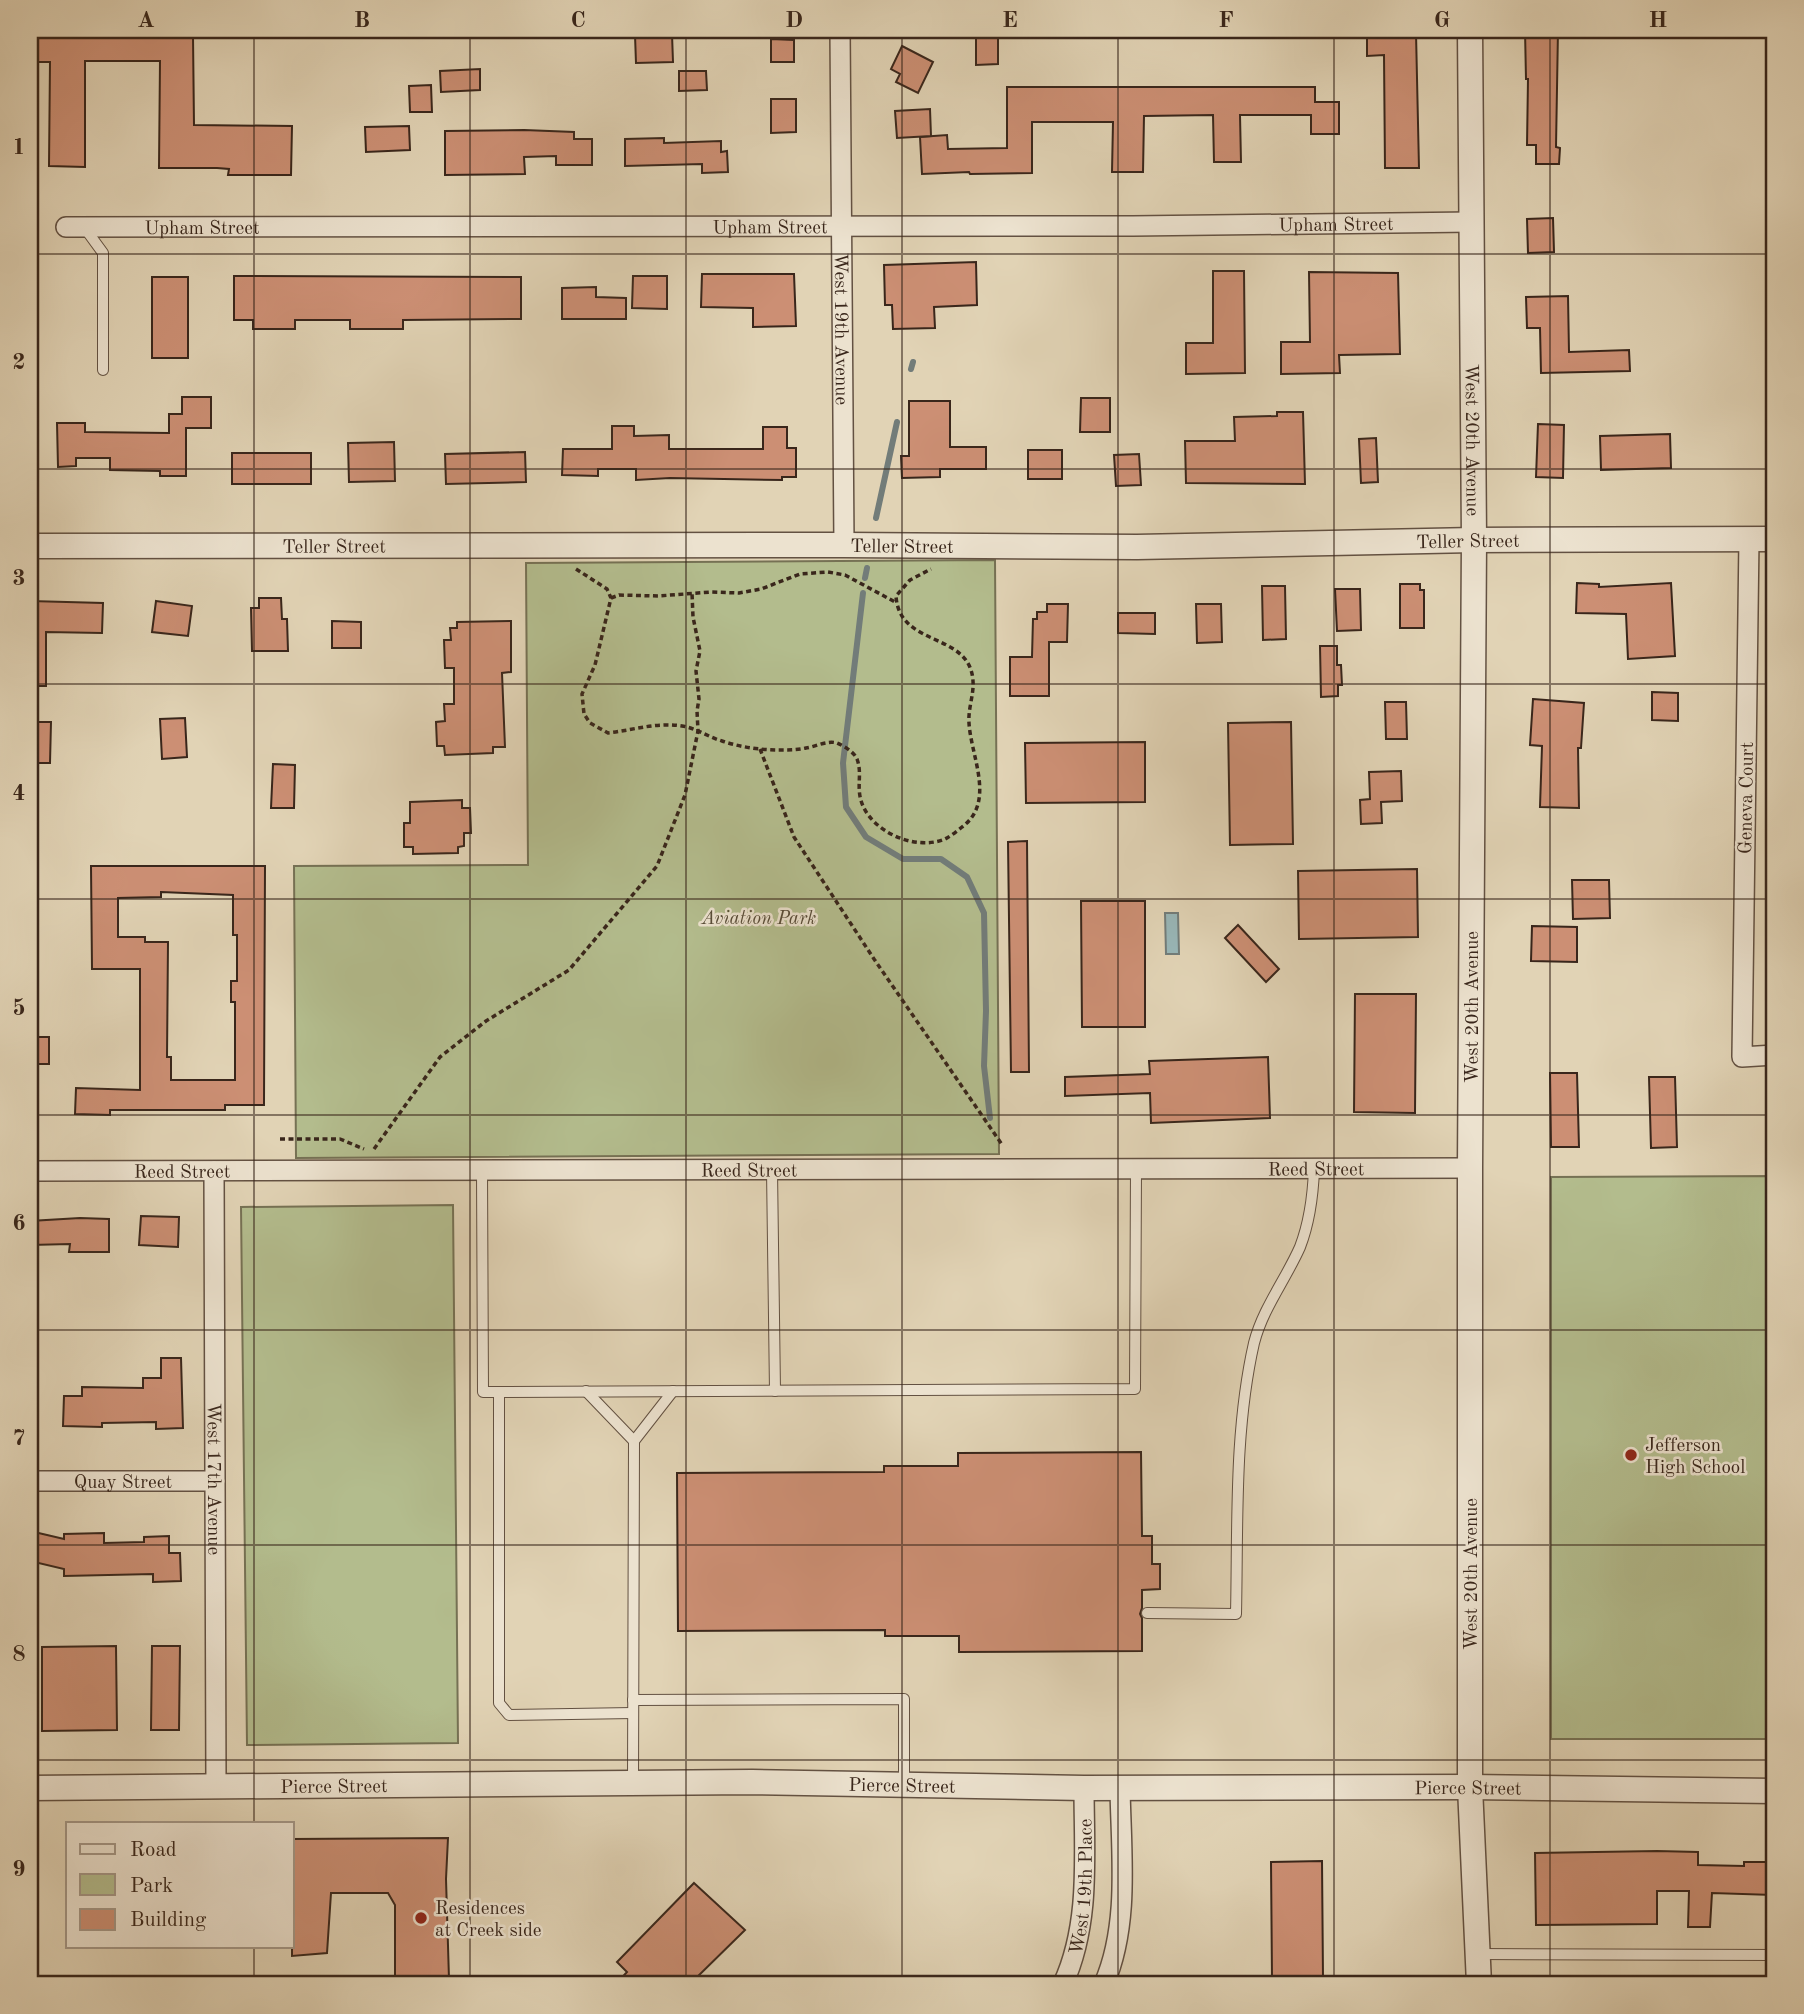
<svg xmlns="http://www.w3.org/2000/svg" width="1804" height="2014" font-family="'Old Standard TT',serif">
  <rect width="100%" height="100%" fill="#e1d3b5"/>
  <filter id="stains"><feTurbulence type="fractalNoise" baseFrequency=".00286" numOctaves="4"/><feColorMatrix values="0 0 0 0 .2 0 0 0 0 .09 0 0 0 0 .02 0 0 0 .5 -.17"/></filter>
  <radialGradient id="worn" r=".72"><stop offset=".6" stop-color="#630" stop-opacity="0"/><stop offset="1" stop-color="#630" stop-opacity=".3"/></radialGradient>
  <g fill="#b3bc8d" stroke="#767154" stroke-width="2">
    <polygon points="995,560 999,1154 296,1158 294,866 528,865 526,563"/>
    <polygon points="1774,1176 1774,1739 1551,1739 1551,1177"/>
    <polygon points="453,1205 458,1743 247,1745 241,1207"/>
  </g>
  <polygon fill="#98b6b7" stroke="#727c79" stroke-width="2" points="1165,913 1178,913 1179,954 1166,954"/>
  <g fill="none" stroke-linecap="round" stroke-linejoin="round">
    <g stroke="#727c79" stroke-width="6">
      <polyline points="911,369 913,362"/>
      <polyline points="876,518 897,422"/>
      <polyline points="865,578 867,568"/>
      <polyline points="863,593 843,763 846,807 866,837 903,859 941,859 967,877 984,913 986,1011 984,1066 990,1118"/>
    </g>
  </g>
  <g fill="#cc8f74" stroke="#39261b" stroke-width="2" fill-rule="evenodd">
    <polygon points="1381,30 1405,30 1405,33 1416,33 1419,168 1385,168 1384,55 1367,56 1367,32 1381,32"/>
    <polygon points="1525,30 1558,30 1556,147 1560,148 1559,164 1536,164 1536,145 1527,145 1528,79 1526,79"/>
    <polygon points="672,34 673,62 636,63 635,35"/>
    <polygon points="193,36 194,125 292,126 291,175 228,175 229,169 217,168 159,168 160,61 85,61 85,167 49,166 50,62 38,62 38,37"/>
    <polygon points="976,38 998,38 998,64 976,65"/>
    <polygon points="771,39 794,40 794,62 771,62"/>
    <polygon points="902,46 933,62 918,93 896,82 900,74 891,69"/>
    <polygon points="480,69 480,90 441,92 440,71"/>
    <polygon points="679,71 706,71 707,90 679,91"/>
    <polygon points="431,85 432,112 410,112 409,86"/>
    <polygon points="1007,87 1315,87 1315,102 1339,102 1339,134 1311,134 1311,115 1240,115 1241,162 1214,162 1213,115 1144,116 1143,172 1112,172 1113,122 1032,122 1032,173 970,174 969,172 922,174 920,137 947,135 948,149 1007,148"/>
    <polygon points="771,99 796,99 796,132 771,133"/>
    <polygon points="930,109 931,136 897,138 895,111"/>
    <polygon points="409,126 410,150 366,152 365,127"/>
    <polygon points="524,130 574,132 574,139 592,139 592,165 556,165 556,156 524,157 525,174 445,175 445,131"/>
    <polygon points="664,138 664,143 721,141 721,152 727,151 728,172 702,173 702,164 625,166 625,139"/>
    <polygon points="1553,218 1554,252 1528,253 1527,219"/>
    <polygon points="976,262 977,305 934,307 935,328 893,329 892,305 885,305 884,265"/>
    <polygon points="1213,271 1244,271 1245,373 1186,374 1186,343 1213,343"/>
    <polygon points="1309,272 1398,273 1400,354 1339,355 1340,373 1281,374 1281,342 1310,342"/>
    <polygon points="702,274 794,274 796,326 753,327 753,308 701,307"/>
    <polygon points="234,276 521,277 521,319 403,320 403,329 350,329 350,320 295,320 295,329 253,329 253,320 234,320"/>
    <polygon points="633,276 667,276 667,309 632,308"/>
    <rect x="152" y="277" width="36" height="81"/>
    <polygon points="596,287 596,297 626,298 626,319 562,319 562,288"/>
    <polygon points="1568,296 1569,352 1629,350 1630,371 1541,373 1540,328 1527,328 1526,297"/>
    <polygon points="182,397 211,397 211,428 186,428 186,476 160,476 160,471 110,470 110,458 76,458 76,466 58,467 57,423 85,423 85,432 169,433 169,414 182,414"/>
    <polygon points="1081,398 1110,398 1110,432 1080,432"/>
    <polygon points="909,401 950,401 950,447 986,447 986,469 940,469 940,477 902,478 901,456 909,456"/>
    <polygon points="1277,412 1303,412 1305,484 1186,483 1185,441 1235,441 1234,417 1277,416"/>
    <polygon points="1538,424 1564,425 1563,478 1536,477"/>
    <polygon points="612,426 634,426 634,436 669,435 669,449 763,449 763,427 787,427 787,448 796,448 796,477 782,477 782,480 670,478 636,480 636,469 598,469 598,476 562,475 563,449 612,449"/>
    <polygon points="1670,434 1671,468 1601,470 1600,436"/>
    <polygon points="1376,438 1378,482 1361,483 1359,439"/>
    <polygon points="394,442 395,481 349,482 348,443"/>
    <rect x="1028" y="450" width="34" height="29"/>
    <polygon points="525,452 526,482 446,484 445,454"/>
    <rect x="232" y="453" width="79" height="31"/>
    <polygon points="1139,454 1141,485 1116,486 1114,455"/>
    <polygon points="1577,583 1599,584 1599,587 1671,583 1675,656 1628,659 1626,614 1576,613"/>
    <polygon points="1400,584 1420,584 1420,590 1424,590 1424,628 1400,628"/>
    <polygon points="1262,586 1285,586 1286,639 1263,640"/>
    <polygon points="1335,589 1360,589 1361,630 1337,631"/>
    <polygon points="259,598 281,598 282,619 287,619 288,651 252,651 251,608 259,608"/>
    <polygon points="30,601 103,603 102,633 46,632 46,686 30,686"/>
    <polygon points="156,601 192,606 188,636 152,632"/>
    <polygon points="1047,604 1068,604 1067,642 1049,642 1049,696 1010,696 1010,657 1032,657 1033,619 1037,619 1037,612 1047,612"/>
    <polygon points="1196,604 1221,604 1222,642 1197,643"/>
    <polygon points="1118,613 1155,613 1155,634 1118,633"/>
    <polygon points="332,621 361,622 361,648 332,648"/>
    <polygon points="511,621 511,672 502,673 505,747 493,747 493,753 445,755 444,746 437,746 436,722 445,721 444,704 454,704 454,668 445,668 444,640 451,640 450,628 457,628 457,622"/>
    <polygon points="1320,646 1337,646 1337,665 1341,665 1342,685 1338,685 1338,696 1321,697"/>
    <polygon points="1652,692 1678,693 1678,721 1652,720"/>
    <polygon points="1533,699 1584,703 1581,748 1578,748 1579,808 1540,807 1542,746 1530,745"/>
    <polygon points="1385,702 1406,702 1407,739 1386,739"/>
    <polygon points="185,718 187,757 162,759 160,719"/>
    <polygon points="30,722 51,722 50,763 30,763"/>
    <polygon points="1291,722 1293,844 1230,845 1228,723"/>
    <polygon points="1145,742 1145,802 1026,803 1025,743"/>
    <polygon points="273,764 295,765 294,808 271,808"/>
    <polygon points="1401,771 1402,801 1381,802 1382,823 1361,824 1360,800 1370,799 1369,772"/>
    <polygon points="462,800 462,808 470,808 471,833 464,833 464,846 458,847 458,853 413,854 413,847 404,847 404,823 410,823 410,802"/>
    <polygon points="1027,841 1029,1072 1011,1072 1008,842"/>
    <path d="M91,866H265L264,1105H225V1110H110V1115L75,1114L76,1088L140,1090V969H92ZM161,892L233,895V935H237V981H231V1002H235V1080H171V1057H167L168,942H145V937H118V898L161,897Z"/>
    <polygon points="1417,869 1418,937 1299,939 1298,871"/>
    <polygon points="1572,880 1609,880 1610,918 1573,919"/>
    <polygon points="1081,901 1145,901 1145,1027 1082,1027"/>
    <polygon points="1238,925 1279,969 1266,982 1225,938"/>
    <polygon points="1532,926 1577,927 1577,962 1531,961"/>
    <polygon points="1355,994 1416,994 1415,1113 1354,1112"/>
    <rect x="30" y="1037" width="19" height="27"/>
    <polygon points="1268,1057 1270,1118 1151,1123 1150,1093 1065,1096 1065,1077 1150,1074 1149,1061"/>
    <polygon points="1550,1073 1577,1073 1579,1147 1551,1147"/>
    <polygon points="1649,1077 1675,1077 1677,1147 1651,1148"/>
    <polygon points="141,1216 179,1217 178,1247 139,1245"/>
    <polygon points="80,1218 109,1219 109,1252 69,1252 70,1244 30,1245 30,1221"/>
    <polygon points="161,1358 181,1358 183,1428 156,1429 156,1422 102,1423 102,1427 63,1426 64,1396 82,1396 82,1387 143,1388 143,1378 161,1378"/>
    <polygon points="1141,1452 1142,1536 1152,1536 1152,1564 1160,1564 1160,1589 1142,1590 1142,1608 1140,1614 1142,1618 1142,1651 959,1652 959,1636 885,1636 885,1630 678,1631 677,1473 884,1472 884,1466 958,1466 958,1453"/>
    <polygon points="30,1531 64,1539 64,1534 104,1533 104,1543 144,1542 144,1537 169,1536 169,1553 180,1553 181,1581 153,1582 153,1574 64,1576 64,1569 30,1561"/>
    <polygon points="116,1646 117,1730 42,1731 42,1647"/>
    <polygon points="152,1646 180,1646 179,1730 151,1730"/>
    <polygon points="448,1838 446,1879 449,1979 395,1980 395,1905 388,1893 331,1893 327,1953 292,1956 292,1839"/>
    <polygon points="1657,1851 1698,1852 1698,1865 1744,1866 1744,1862 1773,1862 1773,1895 1712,1893 1710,1927 1688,1927 1689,1891 1657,1891 1657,1924 1536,1925 1535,1853"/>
    <polygon points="1322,1861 1323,1978 1272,1979 1271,1862"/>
    <polygon points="694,1883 745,1930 690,1984 616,1984 627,1972 617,1962"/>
  </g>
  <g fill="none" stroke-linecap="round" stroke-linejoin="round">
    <g stroke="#635142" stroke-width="12">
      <g id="service">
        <polyline points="84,227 103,253 103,370"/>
        <polyline points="772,1170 775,1391"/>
        <polyline points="482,1171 483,1392 499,1392 1135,1389 1136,1169"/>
        <polyline points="586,1391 634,1441"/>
        <polyline points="499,1392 499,1703 509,1715 633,1713"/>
        <path d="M1147,1613L1236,1614C1238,1523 1234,1431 1254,1343C1263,1308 1286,1279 1300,1247C1310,1221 1313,1196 1314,1169"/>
        <polyline points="633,1700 904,1699 904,1784"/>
        <polyline points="633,1783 634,1441 673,1391"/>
        <polyline points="1479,1954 1774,1955"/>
      </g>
    </g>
    <g stroke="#635142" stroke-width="22">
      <g id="minor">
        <path id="s1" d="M840,30L844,545"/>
        <path id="s2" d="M66,227L1133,226L1472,222"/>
        <polyline points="1749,539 1742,1057 1774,1055"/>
        <path id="s3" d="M30,1171L1470,1168"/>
        <path id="s4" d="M214,1171L216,1785"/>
        <path id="s5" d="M30,1481H215"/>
        <path id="s6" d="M1063,1984C1091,1923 1084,1854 1084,1788"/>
        <path d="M1104,1984C1130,1924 1121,1852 1120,1788"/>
      </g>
    </g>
    <g stroke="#635142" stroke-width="27">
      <g id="tertiary">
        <path id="s7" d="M1470,30L1474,540L1470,1168V1787L1479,1984"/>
        <path id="s8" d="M30,546L844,545L1137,547L1474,540L1774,539"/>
        <path id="s9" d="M30,1788L752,1782L1084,1788L1470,1787L1774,1791"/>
      </g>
    </g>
    <g stroke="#39261b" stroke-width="3.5" stroke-dasharray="5 3.5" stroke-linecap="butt">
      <path d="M576,569L607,589L611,598L595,665L582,694L584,714L590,723L608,733C634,730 656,722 682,726C696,728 708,737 722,741C740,747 760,750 779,750C788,750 797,750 806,748C815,747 827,740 837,743C844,746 854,752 857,759C863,775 855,788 863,806C875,833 916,851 945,839C951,836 957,831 962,827C996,802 971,757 969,723C968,708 974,695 973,681C970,631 899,648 896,596L910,580L931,569"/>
      <polyline points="611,598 619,595 658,596 712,592 739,593 761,589 800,574 828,572 845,575 897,603"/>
      <polyline points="760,749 794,837 874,959 1003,1146"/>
      <polyline points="280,1139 340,1139 364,1149"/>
      <polyline points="374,1149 440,1057 486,1021 569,970 657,866 685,795 698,731 697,711 699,699 696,671 700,651 693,617 692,593"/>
    </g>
    <use href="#service" stroke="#ece2cf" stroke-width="10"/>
    <use href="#minor" stroke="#ece2cf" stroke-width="19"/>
    <use href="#tertiary" stroke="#ece2cf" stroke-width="24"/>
  </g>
  <path fill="none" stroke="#39261b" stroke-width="2" stroke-opacity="0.55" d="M254,30V1823M470,30V1984M686,30V1984M902,30V1984M1118,30V1984M1334,30V1984M1550,30V1984M30,254H1774M30,469H1774M30,684H1774M30,899H1774M30,1115H1774M30,1330H1774M30,1545H1774M30,1760H1774M254,1946V1984"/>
  <g fill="#8f2418" stroke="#ece2cf" stroke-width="2.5">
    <circle cx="1631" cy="1455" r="7"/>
    <circle cx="421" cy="1918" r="7"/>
  </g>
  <g text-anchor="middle" stroke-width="5" stroke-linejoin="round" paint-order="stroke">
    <g font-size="19" fill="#39261b" stroke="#ece2cf">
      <text dy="7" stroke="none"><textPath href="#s2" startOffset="1270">Upham Street</textPath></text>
      <text dy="7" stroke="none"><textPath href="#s2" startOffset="704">Upham Street</textPath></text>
      <text dy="7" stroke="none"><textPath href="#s2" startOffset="136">Upham Street</textPath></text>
      <text dy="7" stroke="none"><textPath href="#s1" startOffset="299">West 19th Avenue</textPath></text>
      <text dy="7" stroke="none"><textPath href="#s7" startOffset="410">West 20th Avenue</textPath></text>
      <text dy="7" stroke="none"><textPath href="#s8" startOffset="1438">Teller Street</textPath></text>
      <text dy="7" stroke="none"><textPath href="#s8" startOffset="304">Teller Street</textPath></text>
      <text dy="7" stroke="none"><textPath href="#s8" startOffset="872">Teller Street</textPath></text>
      <text transform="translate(1745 798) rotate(-89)" y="7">Geneva Court</text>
      <text transform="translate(1471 1007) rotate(-90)" y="7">West 20th Avenue</text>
      <text dy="7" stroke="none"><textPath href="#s3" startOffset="1286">Reed Street</textPath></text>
      <text dy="7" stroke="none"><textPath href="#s3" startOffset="719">Reed Street</textPath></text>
      <text dy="7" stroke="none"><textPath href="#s3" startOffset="152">Reed Street</textPath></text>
      <text dy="7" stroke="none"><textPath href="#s4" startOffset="308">West 17th Avenue</textPath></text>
      <text dy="7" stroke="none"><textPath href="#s5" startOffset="93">Quay Street</textPath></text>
      <text transform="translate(1470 1574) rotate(-90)" y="7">West 20th Avenue</text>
      <text dy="7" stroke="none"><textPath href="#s9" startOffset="872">Pierce Street</textPath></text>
      <text dy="7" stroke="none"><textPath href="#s9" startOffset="304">Pierce Street</textPath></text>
      <text dy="7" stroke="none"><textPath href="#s9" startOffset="1438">Pierce Street</textPath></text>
      <text dy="7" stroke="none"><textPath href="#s6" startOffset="100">West 19th Place</textPath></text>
    </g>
    <g font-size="19" font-style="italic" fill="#584c38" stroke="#ece2cf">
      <text x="759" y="924">Aviation Park</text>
    </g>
    <g font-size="19" fill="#39261b" stroke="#ece2cf" text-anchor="start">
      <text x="1645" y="1451">Jefferson<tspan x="1645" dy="22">High School</tspan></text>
      <text x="435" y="1914">Residences<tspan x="435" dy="22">at Creek side</tspan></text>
    </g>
  </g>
  <rect width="1804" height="2014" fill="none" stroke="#e1d3b5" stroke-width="77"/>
  <rect x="66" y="1822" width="228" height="126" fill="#ece2cf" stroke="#a49787" stroke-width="2"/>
  <rect x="80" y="1844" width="35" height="10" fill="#ece2cf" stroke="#a49787" stroke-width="2"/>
  <text x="130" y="1856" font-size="21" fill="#39261b">Road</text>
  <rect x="80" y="1874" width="35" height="21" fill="#b3bc8d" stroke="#a49787" stroke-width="2"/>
  <text x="130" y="1892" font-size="21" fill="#39261b">Park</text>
  <rect x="80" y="1909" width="35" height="21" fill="#cc8f74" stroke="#a49787" stroke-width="2"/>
  <text x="130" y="1926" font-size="21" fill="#39261b">Building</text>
  <rect x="38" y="38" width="1728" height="1938" fill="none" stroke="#39261b" stroke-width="2.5"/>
  <g font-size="23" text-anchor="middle" font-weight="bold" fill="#39261b">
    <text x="146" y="27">A</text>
    <text x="362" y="27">B</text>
    <text x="578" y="27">C</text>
    <text x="794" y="27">D</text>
    <text x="1010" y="27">E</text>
    <text x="1226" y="27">F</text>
    <text x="1442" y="27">G</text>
    <text x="1658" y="27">H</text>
    <text x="19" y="154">1</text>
    <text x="19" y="369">2</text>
    <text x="19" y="585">3</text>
    <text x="19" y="800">4</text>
    <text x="19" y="1015">5</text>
    <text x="19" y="1230">6</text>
    <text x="19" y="1445">7</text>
    <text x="19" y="1661">8</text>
    <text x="19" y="1876">9</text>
  </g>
  <rect width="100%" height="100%" filter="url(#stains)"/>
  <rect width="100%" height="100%" fill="url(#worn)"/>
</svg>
